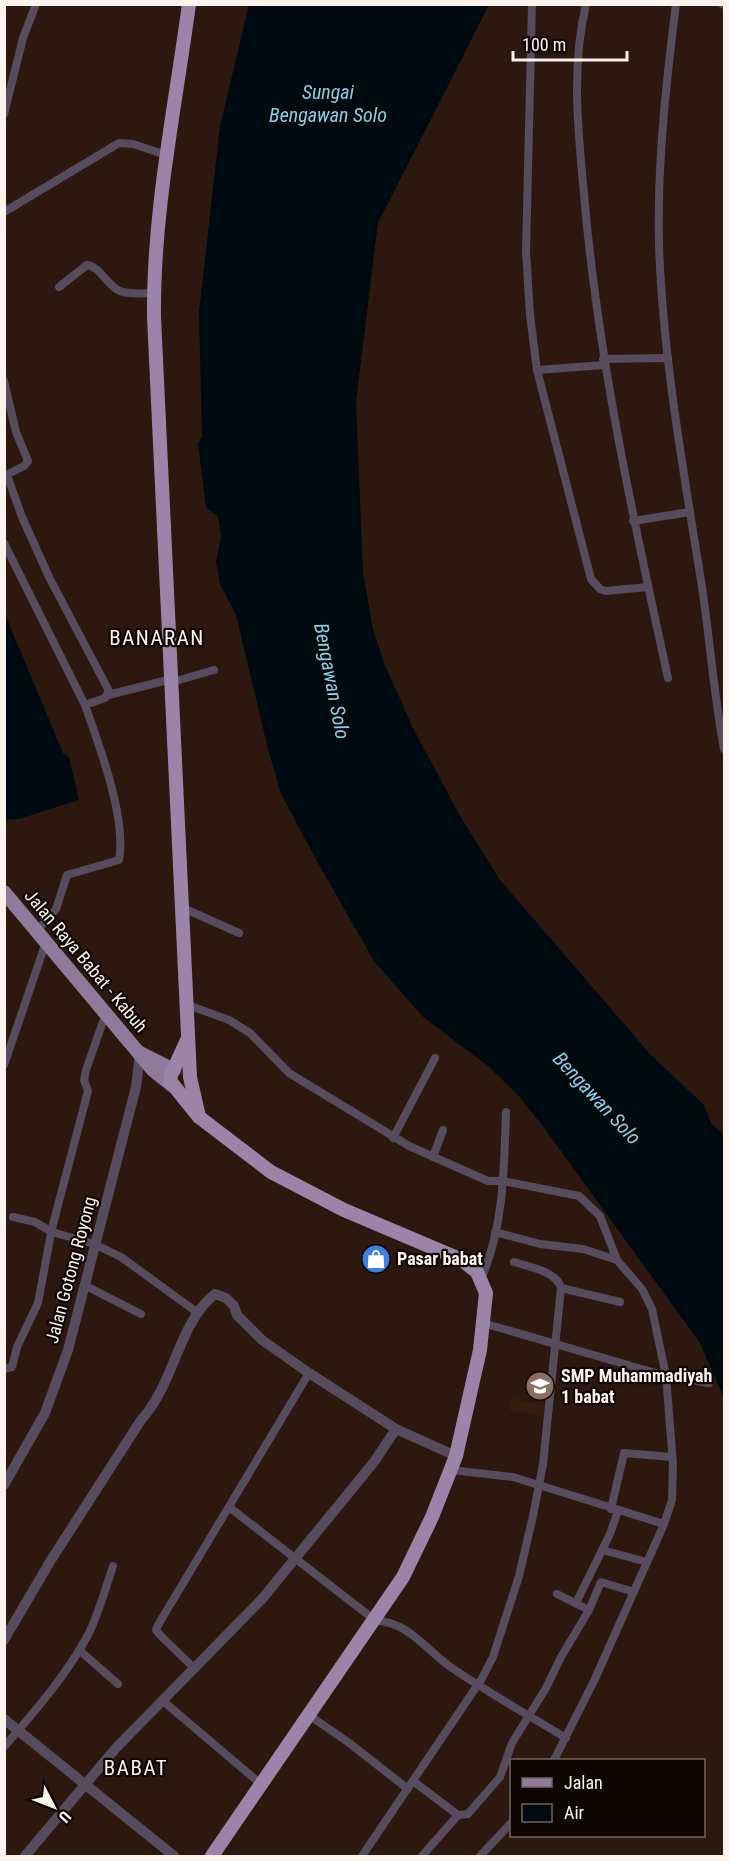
<svg xmlns="http://www.w3.org/2000/svg" width="729" height="1861" font-family="'Roboto Condensed',sans-serif">
  <rect width="100%" height="100%" fill="#2c180e"/>
  <g fill="#371d0f">
    <polygon points="537,1371 547,1372 543,1401 533,1399"/>
    <polygon points="512,1398 545,1406 543,1417 509,1410"/>
  </g>
  <g fill="#000b11">
    <polygon points="249,5 489,5 378,223 356,401 363,573 373,629 384,663 413,728 460,816 500,880 650,1054 704,1105 711,1123 724,1135 724,1398 700,1343 542,1125 518,1095 488,1066 422,1016 374,961 318,863 281,794 268,749 236,615 220,584 216,562 221,536 218,516 206,508 198,443 202,437 199,312 220,126"/>
    <polygon points="5,614 63,753 69,757 79,800 19,819 5,820"/>
  </g>
  <g fill="none" stroke-linecap="round" stroke-linejoin="round">
    <g stroke="#574c5d" stroke-width="8">
      <polyline points="532,4 526,251 530,315 537,370 591,579 600,589 606,591 648,587"/>
      <path d="M586,4C571,68 578,131 584,194C598,358 633,518 668,678"/>
      <path d="M676,4C666,84 657,164 659,245C663,360 684,473 702,587C710,641 714,696 724,749"/>
      <polyline points="722,4 724,5"/>
      <polyline points="4,114 23,38 36,4"/>
      <polyline points="4,212 119,143 133,144 166,155"/>
      <path d="M59,287L87,265C101,267 107,286 120,291C130,295 144,293 154,293"/>
      <polyline points="603,359 668,358"/>
      <polyline points="537,370 604,365"/>
      <polyline points="4,381 16,432 28,461 24,466 4,476"/>
      <path d="M7,475L22,517L49,577L109,691L105,698L85,705C99,745 127,819 119,860L67,875L56,909L37,931"/>
      <polyline points="633,521 690,512"/>
      <polyline points="4,543 85,705"/>
      <polyline points="172,682 214,670"/>
      <polyline points="108,695 172,679"/>
      <polyline points="183,908 239,933"/>
      <polyline points="188,1005 229,1020 250,1033 289,1073 409,1146 488,1181 503,1181 579,1196 600,1216 617,1260"/>
      <polyline points="4,1065 46,942"/>
      <polyline points="393,1138 435,1058"/>
      <polyline points="433,1157 443,1130"/>
      <polyline points="13,1217 35,1222 52,1232 94,1244 121,1257 198,1313"/>
      <polyline points="495,1232 540,1244 583,1249 617,1260 642,1289 652,1309 666,1376 673,1464 672,1500 664,1524 594,1681 554,1760"/>
      <path d="M481,1279C504,1227 504,1168 506,1112"/>
      <polyline points="84,1285 141,1314"/>
      <polyline points="561,1288 620,1302"/>
      <polyline points="483,1323 666,1376 709,1383"/>
      <polyline points="4,1369 12,1367 17,1347 38,1303 52,1228 88,1091 84,1080 86,1070 106,1013"/>
      <polyline points="451,1470 513,1477 664,1524"/>
      <path d="M229,1507L376,1621C408,1621 428,1652 452,1668C489,1693 528,1715 566,1738"/>
      <polyline points="611,1509 624,1453 672,1457"/>
      <polyline points="602,1550 647,1562"/>
      <polyline points="557,1594 589,1610"/>
      <polyline points="576,1603 610,1534 618,1511"/>
      <polyline points="79,1650 118,1684"/>
      <polyline points="195,1669 160,1635 156,1630 158,1625 309,1373"/>
      <polyline points="163,1701 262,1785"/>
      <polyline points="310,1716 348,1742 408,1789"/>
      <path d="M4,1747C34,1712 66,1676 88,1635C99,1613 105,1590 113,1566"/>
      <polyline points="413,1781 458,1815"/>
      <path d="M362,1856L481,1680L493,1657L519,1576L533,1516L543,1464L561,1288C557,1271 529,1267 514,1262"/>
      <polyline points="422,1856 458,1815 468,1814 500,1777 512,1743 546,1688 561,1657 589,1610 601,1582 634,1592"/>
      <polyline points="480,1856 512,1822"/>
    </g>
    <g stroke="#574c5d" stroke-width="10">
      <polyline points="4,1485 45,1413 68,1350 136,1087 140,1053"/>
      <path d="M4,1640L51,1560L141,1420C175,1383 178,1323 215,1294L226,1298L234,1306L237,1315L262,1340L309,1373L396,1429L456,1456"/>
      <polyline points="4,1719 174,1856"/>
      <polyline points="25,1856 116,1748 262,1599 374,1462 396,1429"/>
    </g>
    <g stroke="#907a9c" stroke-width="14">
      <polyline points="4,892 153,1070 173,1086"/>
      <polyline points="140,1053 174,1070"/>
    </g>
    <g stroke="#9c84a8" stroke-width="14">
      <path d="M189,4C175,109 153,211 154,317L190,1077L199,1117"/>
      <polyline points="188,1038 171,1075 170,1081 199,1117 271,1172 344,1210 462,1260 477,1272 486,1293 480,1350 456,1456 432,1517 403,1577 212,1856"/>
    </g>
  </g>
  <defs>
    <g id="shop-disc" transform="scale(1.5)"><circle r="9.5" fill="#3f7fe0" stroke="#0e0603"/><path d="M-5-2.5h2.3a2.7 3.5 0 0 1 5.4 0H5L5.5 6h-11ZM-1.5-2.5h3a1.5 2.3 0 0 0-3 0Z" fill="#fff"/></g>
    <g id="school-disc" transform="scale(1.5)"><circle r="9.5" fill="#8d6e63" stroke="#0e0603"/><path d="M0-5L7-2L0 1L-7-2ZM-4 1L0 2.5L4 1V4Q0 6-4 4Z" fill="#fff"/></g>
  </defs>
  <g fill-rule="evenodd">
    <use href="#shop-disc" x="376" y="1259"/>
    <use href="#school-disc" x="540" y="1386"/>
  </g>
  <g text-anchor="middle" stroke-width="4.5" stroke-linejoin="round" paint-order="stroke">
    <g font-size="18" fill="#fdf2ec" stroke="#0e0603">
      <text transform="translate(86 961) rotate(50)" y="6">Jalan Raya Babat - Kabuh</text>
      <text transform="translate(71 1270) rotate(-75)" y="6">Jalan Gotong Royong</text>
    </g>
    <g font-size="18" font-weight="bold" fill="#fdf2ec" stroke="#0e0603" text-anchor="start">
      <text x="397" y="1265">Pasar babat</text>
      <text x="561" y="1382">SMP Muhammadiyah<tspan x="561" dy="21">1 babat</tspan></text>
    </g>
    <g font-size="20" font-style="italic" fill="#7ed2f4" stroke="#0e0603">
      <text x="328" y="99">Sungai<tspan x="328" dy="23">Bengawan Solo</tspan></text>
      <text transform="translate(332 681) rotate(79)" y="7">Bengawan Solo</text>
      <text transform="translate(597 1098) rotate(47)" y="7">Bengawan Solo</text>
    </g>
    <g font-size="21" letter-spacing="1.5" fill="#fdf2ec" stroke="#0e0603">
      <text x="157" y="645">BANARAN</text>
      <text x="136" y="1775">BABAT</text>
    </g>
  </g>
  <rect width="729" height="1861" fill="none" stroke="#fdf2ec" stroke-width="12"/>
  <rect x="510" y="1759" width="195" height="78" fill="#0e0603" stroke="#6e6460" stroke-width="1.5"/>
  <rect x="522" y="1778" width="30" height="9" fill="#907a9c" stroke="#6e6460" stroke-width="1.5"/>
  <text x="564" y="1789" font-size="18" fill="#fdf2ec">Jalan</text>
  <rect x="522" y="1804" width="30" height="18" fill="#000b11" stroke="#6e6460" stroke-width="1.5"/>
  <text x="564" y="1819" font-size="18" fill="#fdf2ec">Air</text>
  <g transform="translate(54 1807) rotate(132)" stroke="#0e0603" stroke-width="4.5" paint-order="stroke">
  <path d="M0-4.5L10 22L0 15L-10 22Z" fill="#fdf2ec"/>
  <text y="-9" font-size="16" font-weight="bold" text-anchor="middle" fill="#fdf2ec">U</text>
  </g>
  <path d="M513 51v9h114v-9" fill="none" stroke="#fdf2ec" stroke-width="3"/>
  <text x="522" y="51" font-size="18" fill="#fdf2ec" stroke="#0e0603" stroke-width="4.5" paint-order="stroke">100 m</text>
</svg>
